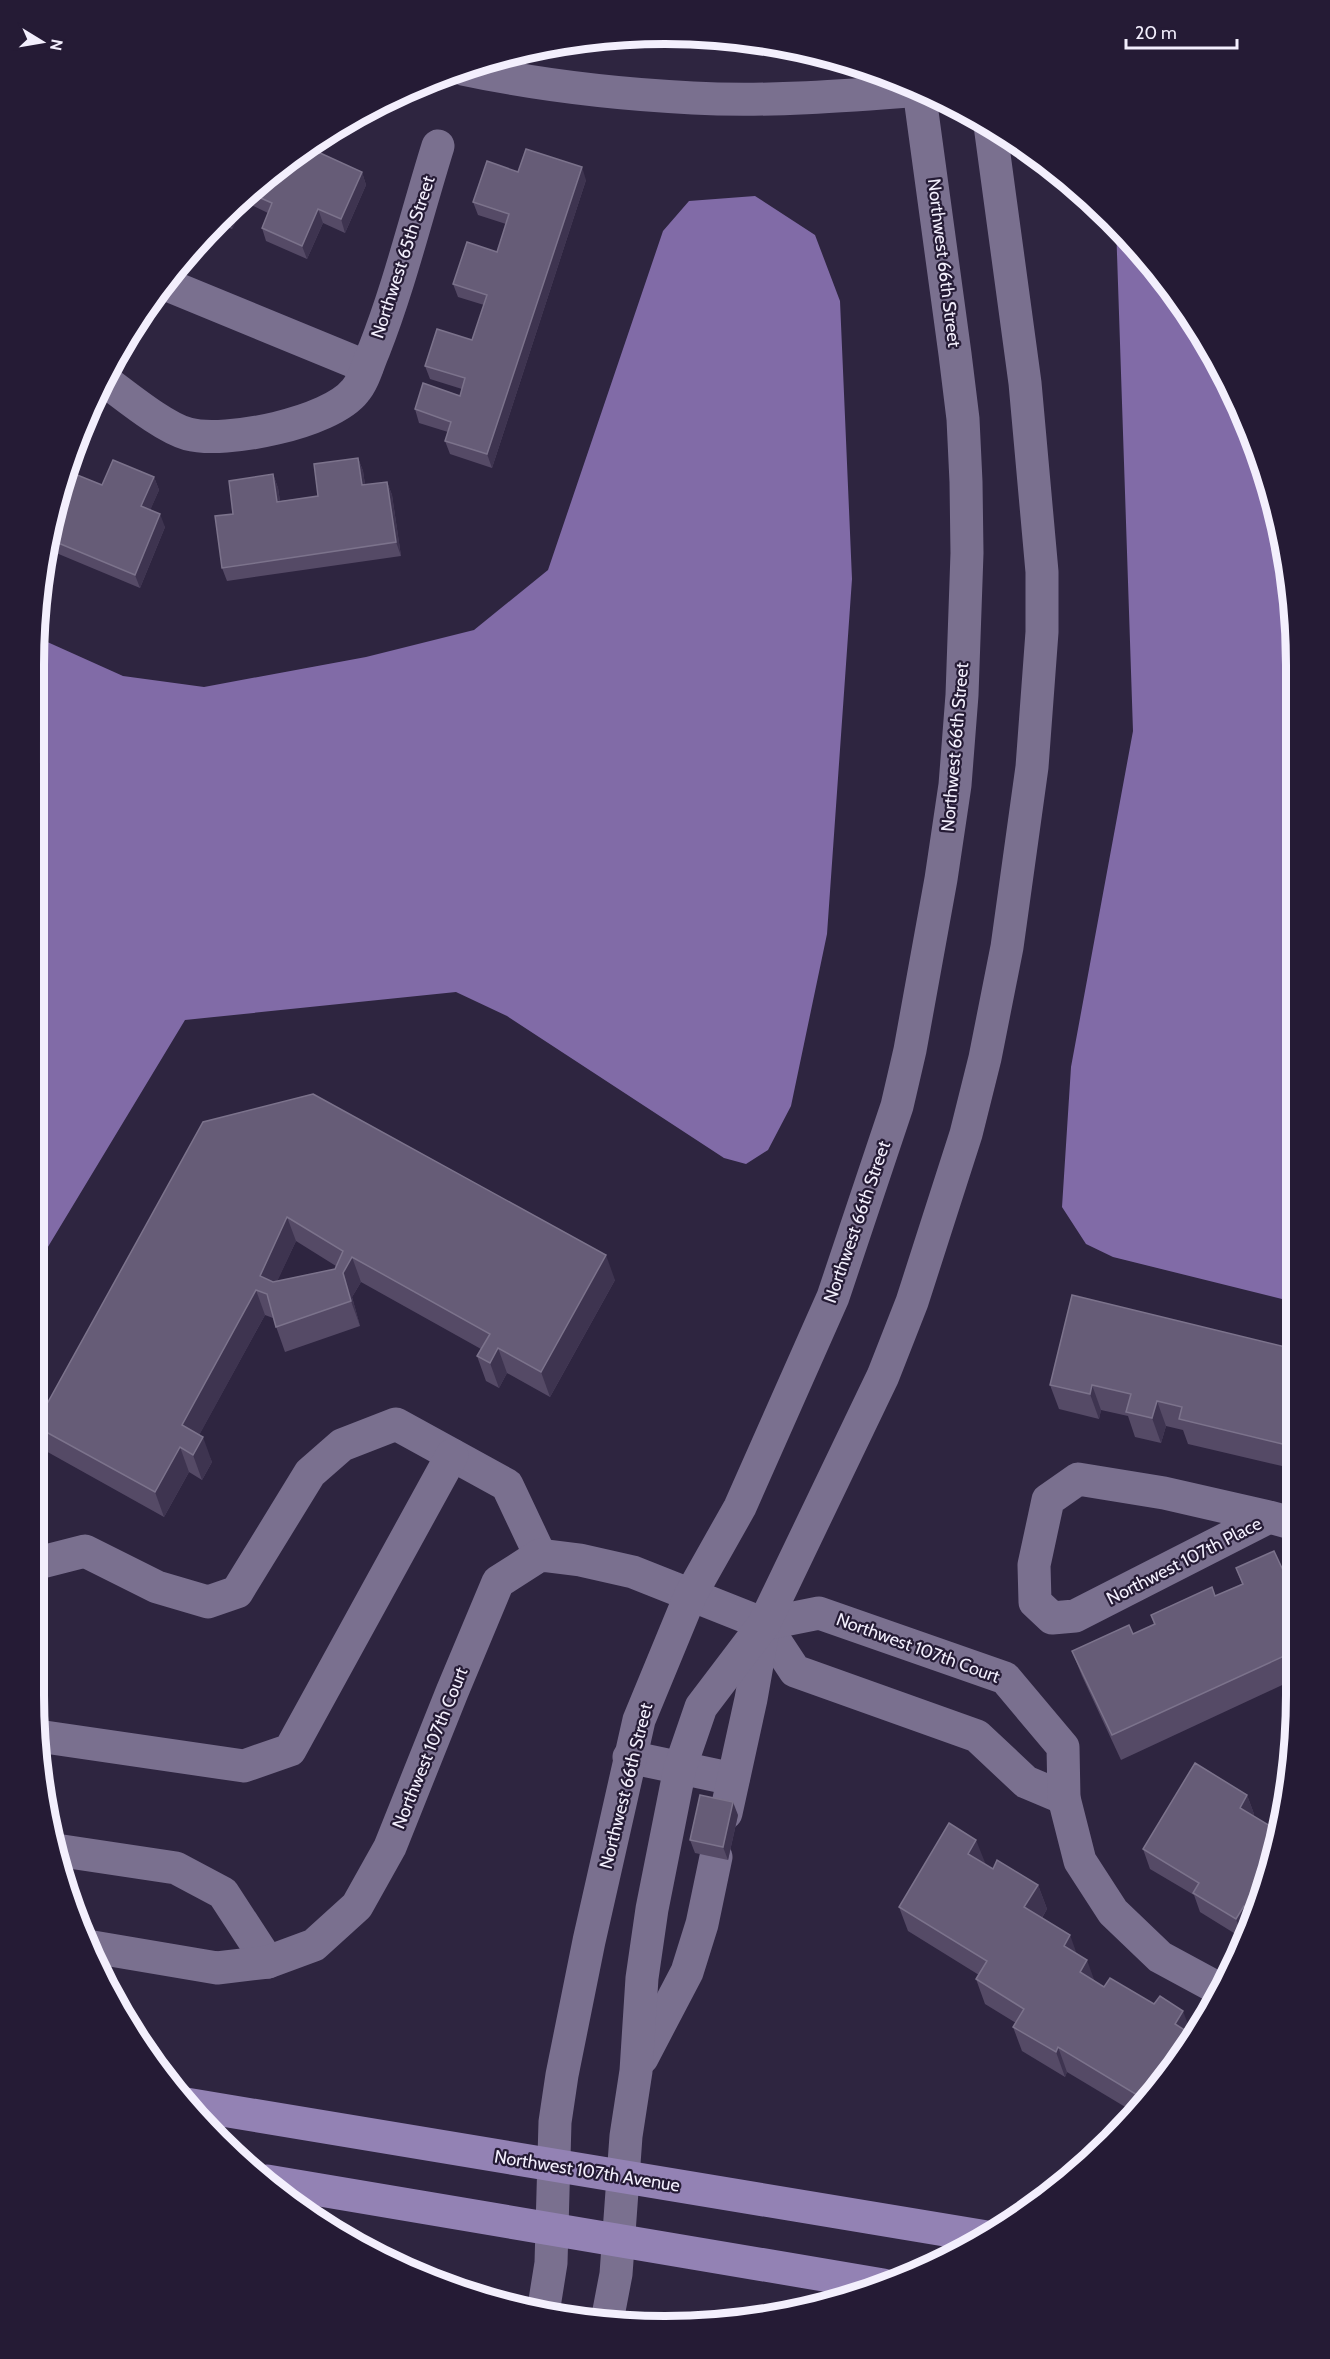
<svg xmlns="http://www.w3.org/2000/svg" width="1330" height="2359" font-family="Cabin,sans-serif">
  <rect width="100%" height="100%" fill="#2e2540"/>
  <g fill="#816ba7">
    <polygon points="755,196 815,235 840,301 852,579 827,934 791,1106 768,1150 746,1164 724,1158 507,1016 456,992 185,1020 37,1265 34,636 123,676 204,687 366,657 474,630 548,570 663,231 689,201"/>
    <polygon points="1116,224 1191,314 1263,462 1292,583 1294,1302 1113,1257 1086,1244 1062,1207 1071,1067 1133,731"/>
  </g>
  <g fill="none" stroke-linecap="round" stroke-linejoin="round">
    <g stroke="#7a708f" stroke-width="33">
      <path d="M463,69C538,85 616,94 693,98C768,102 845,96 920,90"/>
      <polyline points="165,284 367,367"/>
      <path d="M104,380C126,396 163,427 188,434C225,444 330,423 355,391C364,381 368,363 374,350C400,284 417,213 438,146"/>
      <polyline points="1269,1517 1164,1493 1078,1479 1048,1500 1034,1565 1035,1602 1052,1618 1075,1616 1269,1517 1295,1524"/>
      <polyline points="38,1563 85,1551 157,1587 208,1602 237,1592 310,1473 342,1445 396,1424 507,1485 540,1555"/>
      <polyline points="764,1624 795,1671 977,1736 1026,1782 1064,1798"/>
      <polyline points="38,1736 244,1766 290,1750 452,1455"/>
      <polyline points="629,1757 733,1779"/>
      <polyline points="726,1813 751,1699 763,1631"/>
      <polyline points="56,1850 176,1868 223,1893 268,1962"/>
      <polyline points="87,1946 217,1968 268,1962 314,1945 357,1906 390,1847 452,1692 498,1582 540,1555 580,1560 633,1572 764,1624 819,1613 1005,1678 1063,1747 1064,1798 1080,1861 1113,1912 1160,1957 1221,1990"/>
      <polyline points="642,2058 687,1972 702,1924 716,1857"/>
      <polyline points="543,2313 551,2263 555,2122 562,2075 589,1941 639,1720 691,1594 740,1507 833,1297 897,1106 910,1050 941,879 955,785 962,695 967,553 966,482 963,419 955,354 919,90"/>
      <polyline points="607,2321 616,2274 626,2136 636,2071 642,1978 652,1909 680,1768 701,1707 764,1624 883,1376 912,1302 966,1134 985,1058 1007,947 1032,767 1042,632 1042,572 1025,383 990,125"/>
    </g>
    <g stroke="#9382b4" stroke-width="33">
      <polyline points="186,2104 987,2237"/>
      <polyline points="267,2181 883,2285"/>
    </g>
  </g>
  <g fill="#554a66" fill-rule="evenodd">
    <polygon points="281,163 362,172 366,185 345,233 323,223 307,259 266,241 262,228 268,213 245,202 232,229 217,223"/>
    <polygon points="518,172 586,180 492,468 450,454 445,441 448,432 419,423 415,409 460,396 462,389 430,379 425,366 472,340 484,305 458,297 453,284 497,252 506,224 478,215 473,202"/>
    <polygon points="75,443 79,455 72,473 102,485 154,477 159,490 150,510 165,527 140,588 49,550 66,462"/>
    <polygon points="358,458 363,471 365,485 387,482 392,495 401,556 227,581 222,568 233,514 273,474 278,488 280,501 318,496"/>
    <path d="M203,1122L615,1280L550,1397L507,1373L499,1388L486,1381L477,1356L481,1349L361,1282L352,1297L360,1326L285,1352L273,1318L265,1315L199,1435L212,1462L202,1480L189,1472L164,1517L44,1450L37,1431V1422ZM296,1241L336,1266L335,1269L277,1281Z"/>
    <polygon points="1294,1349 1295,1469 1188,1444 1183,1430 1166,1426 1161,1443 1135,1437 1128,1416 1101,1410 1099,1419 1059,1409 1050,1385"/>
    <polygon points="1236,1568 1295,1596 1295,1679 1121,1760 1082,1676 1072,1651 1133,1634 1154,1625 1151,1615 1215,1596 1242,1584"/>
    <polygon points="1247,1795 1254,1814 1253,1816 1275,1858 1242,1938 1200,1912 1194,1895 1150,1869 1143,1849"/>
    <polygon points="738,1815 728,1860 695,1853 690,1840"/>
    <polygon points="986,1865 993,1869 1038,1885 1047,1909 1042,1918 1077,1954 1095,1982 1194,2036 1140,2110 1137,2114 1067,2072 1065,2077 1022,2051 1013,2027 1016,2023 985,2004 976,1979 979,1975 908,1931 899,1907"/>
  </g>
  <g fill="#3e3450">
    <polygon points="582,167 586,180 492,468 487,454"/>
    <polygon points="362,172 366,185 345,233 341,219"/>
    <polygon points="243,198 245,202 232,229 228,216 230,211"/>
    <polygon points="318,209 323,223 307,259 302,246"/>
    <polygon points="75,443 79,455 68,482 65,472 66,462"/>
    <polygon points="358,458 363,471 367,498 362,485"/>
    <polygon points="273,474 278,488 282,515 277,502"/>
    <polygon points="154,477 159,490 146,520 141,506"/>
    <polygon points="387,482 392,495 401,556 396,542"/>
    <polygon points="160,514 165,527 140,588 135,575"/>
    <polygon points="287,1217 296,1241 269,1299 260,1276"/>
    <polygon points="606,1255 615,1280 550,1397 541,1372"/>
    <polygon points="352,1257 361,1282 352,1297 360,1326 351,1301 343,1273"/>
    <polygon points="256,1290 265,1315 191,1450 182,1425"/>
    <polygon points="498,1348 507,1373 499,1388 490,1363"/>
    <polygon points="1092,1385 1101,1410 1099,1419 1090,1394"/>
    <polygon points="1157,1401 1166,1426 1161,1443 1152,1418"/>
    <polygon points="203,1437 212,1462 202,1480 193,1455"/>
    <polygon points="180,1447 189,1472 164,1517 155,1492"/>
    <polygon points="1247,1795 1254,1814 1247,1827 1240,1808"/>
    <polygon points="733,1802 738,1815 728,1860 723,1847"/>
    <polygon points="976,1840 986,1865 968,1854"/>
    <polygon points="1038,1885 1047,1909 1033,1932 1024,1907"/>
    <polygon points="1244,1906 1249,1921 1242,1937 1236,1919"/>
    <polygon points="1070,1935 1079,1960 1064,1946"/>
    <polygon points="1087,1960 1096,1985 1080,1972"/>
    <polygon points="1183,2011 1192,2035 1175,2024"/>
    <polygon points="1058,2047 1067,2072 1065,2077 1056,2052"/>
  </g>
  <g fill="#665c77" stroke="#7c738c" stroke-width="1.5" fill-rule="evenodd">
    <polygon points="307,147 362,172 341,219 318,209 302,246 262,228 272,203 249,193 281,163"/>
    <polygon points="526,149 582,167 487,454 445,441 451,422 415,409 423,383 460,396 465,378 425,366 437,329 472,340 487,295 453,284 467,242 497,252 509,214 473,202 487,161 518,172"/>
    <polygon points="358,458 362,485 387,482 396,542 222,568 215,516 233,514 229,481 273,474 277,502 318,496 314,464"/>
    <polygon points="113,460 154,477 141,506 160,514 135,575 51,540 65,470 102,485"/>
    <path d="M313,1094L606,1255L541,1372L498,1348L490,1363L477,1356L490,1334L352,1257L343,1273L351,1301L276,1327L267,1294L256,1290L182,1425L203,1437L193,1455L180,1447L155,1492L37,1427V1422L203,1122ZM287,1217L343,1251L335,1269L273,1282L260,1276Z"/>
    <polygon points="1072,1295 1294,1349 1295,1447 1179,1419 1182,1407 1157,1401 1152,1418 1126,1412 1131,1394 1092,1385 1090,1394 1050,1385"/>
    <polygon points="1274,1551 1295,1596 1295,1651 1112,1735 1072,1651 1129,1625 1133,1634 1155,1624 1151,1615 1212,1587 1215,1596 1243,1584 1236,1568"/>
    <polygon points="1195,1763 1247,1795 1240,1808 1280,1832 1275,1858 1253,1912 1244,1906 1236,1919 1193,1893 1199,1883 1143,1849"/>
    <polygon points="700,1795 733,1802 723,1847 690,1840"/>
    <polygon points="949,1823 976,1840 968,1854 993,1869 997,1860 1038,1885 1024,1907 1070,1935 1064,1946 1087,1960 1080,1972 1104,1987 1110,1978 1154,2004 1160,1996 1183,2011 1175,2024 1194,2036 1147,2101 1058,2047 1056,2052 1013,2027 1024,2009 976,1979 987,1961 899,1907"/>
  </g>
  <g text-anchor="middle" stroke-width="4.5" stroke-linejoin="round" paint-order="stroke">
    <g font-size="18" fill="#f3effd" stroke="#251b35">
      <text transform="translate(403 257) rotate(-72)" y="6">Northwest 65th Street</text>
      <text transform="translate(944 263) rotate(83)" y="6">Northwest 66th Street</text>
      <text transform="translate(955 747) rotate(-85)" y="6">Northwest 66th Street</text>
      <text transform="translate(857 1222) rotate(-71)" y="6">Northwest 66th Street</text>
      <text transform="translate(1184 1561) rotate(-27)" y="6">Northwest 107th Place</text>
      <text transform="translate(918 1648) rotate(20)" y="6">Northwest 107th Court</text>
      <text transform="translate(430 1748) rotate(-68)" y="6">Northwest 107th Court</text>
      <text transform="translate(626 1786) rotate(-76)" y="6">Northwest 66th Street</text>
      <text transform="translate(587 2171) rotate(9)" y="6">Northwest 107th Avenue</text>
    </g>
  </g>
  <path d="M0 0H1330V2359H0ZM665 44H665A621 621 0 0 1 1286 665V1695A621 621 0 0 1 665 2316H665A621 621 0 0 1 44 1695V665A621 621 0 0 1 665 44Z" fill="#251b35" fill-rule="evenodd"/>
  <path fill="none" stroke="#f3effd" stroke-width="8" d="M665 44H665A621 621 0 0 1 1286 665V1695A621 621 0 0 1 665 2316H665A621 621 0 0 1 44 1695V665A621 621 0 0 1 665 44Z"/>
  <g transform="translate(42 42) rotate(101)" stroke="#251b35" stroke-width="4.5" paint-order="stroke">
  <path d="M0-4.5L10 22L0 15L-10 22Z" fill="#f3effd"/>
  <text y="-9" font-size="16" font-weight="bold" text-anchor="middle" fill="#f3effd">N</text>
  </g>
  <path d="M1126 39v9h111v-9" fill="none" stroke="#f3effd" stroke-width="3"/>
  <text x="1135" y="39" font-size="18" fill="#f3effd" stroke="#251b35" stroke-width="4.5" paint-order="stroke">20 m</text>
</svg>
